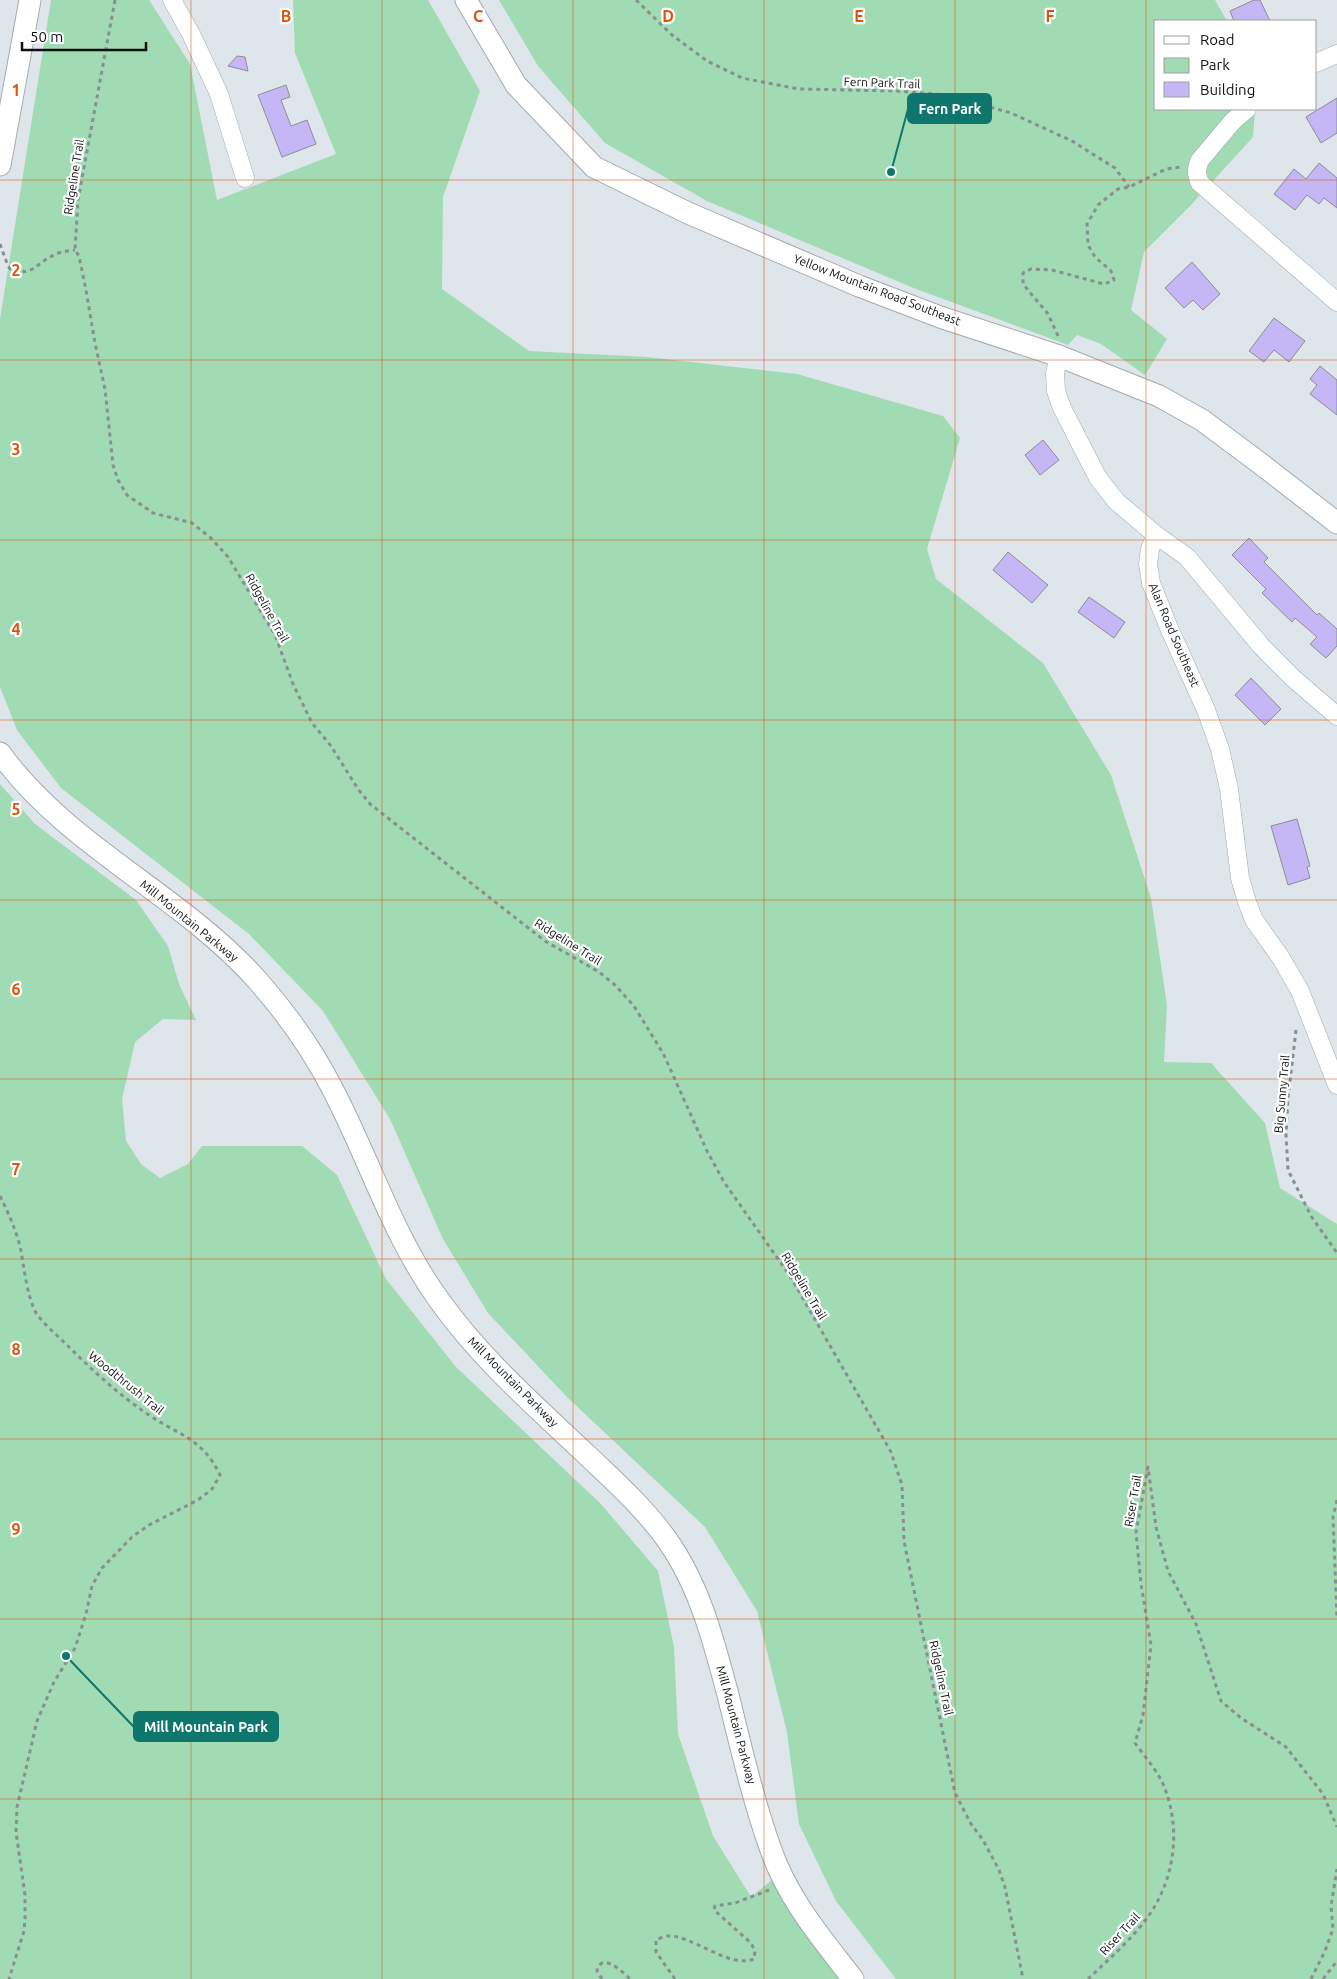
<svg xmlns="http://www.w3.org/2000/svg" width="1337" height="1979" font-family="Ubuntu,sans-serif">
  <rect width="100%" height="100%" fill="#dee5eb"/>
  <g fill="#a0dbb4">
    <polygon points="51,0 149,0 190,64 217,200 336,154 295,53 293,0 428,0 480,91 443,197 442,289 529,351 647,357 797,374 943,416 960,438 927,549 936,579 1043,663 1111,775 1151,898 1167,1005 1164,1062 1211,1063 1265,1123 1280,1188 1337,1224 1337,1979 896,1979 836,1901 799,1824 787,1732 757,1611 705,1527 567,1397 488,1313 443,1239 390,1119 323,1011 249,934 61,788 17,730 0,687 0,319"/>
    <polygon points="499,0 1215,0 1227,21 1156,21 1156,109 1255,109 1253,137 1191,205 1144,252 1131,310 1167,339 1145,375 1101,344 1077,335 1068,345 916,289 707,201 605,143 538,66"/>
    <polygon points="0,784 35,824 136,900 168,946 179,984 196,1020 163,1019 135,1042 122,1099 126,1141 141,1164 160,1178 188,1164 202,1146 302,1146 337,1175 386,1279 456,1367 601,1504 658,1571 674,1647 678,1734 713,1836 751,1897 777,1876 846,1979 0,1979"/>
  </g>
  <g fill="#c5b7f5" stroke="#8e8c94">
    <polygon points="1254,0 1260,0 1270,21 1234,21 1230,11"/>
    <polygon points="237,56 245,57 248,71 228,66"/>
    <polygon points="286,85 290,97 281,100 291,126 307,120 316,144 282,157 258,95"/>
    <polygon points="1337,98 1337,133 1321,143 1306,117"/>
    <polygon points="1319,163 1337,178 1337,208 1324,198 1319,204 1307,195 1295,210 1274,194 1294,169 1306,179"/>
    <polygon points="1192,262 1220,294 1203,310 1193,300 1184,308 1165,288"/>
    <polygon points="1274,318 1305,341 1289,362 1274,350 1264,362 1249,351"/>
    <polygon points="1320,366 1337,380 1337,415 1310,394 1317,385 1310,379"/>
    <polygon points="1043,440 1059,460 1040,475 1025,455"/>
    <polygon points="1249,538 1268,558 1264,562 1317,615 1319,613 1337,629 1337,646 1326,658 1310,644 1317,637 1295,618 1292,622 1262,593 1266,589 1232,555"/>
    <polygon points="1008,552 1048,585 1032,603 993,570"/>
    <polygon points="1089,597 1125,622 1114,638 1078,612"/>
    <polygon points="1251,678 1281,709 1265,725 1235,695"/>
    <polygon points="1297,819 1310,866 1307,867 1310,878 1288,885 1271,826"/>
  </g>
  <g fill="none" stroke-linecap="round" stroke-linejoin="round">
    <g stroke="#a3aab0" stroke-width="19">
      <g id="minor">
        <polyline points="172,0 192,36 219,94 245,178"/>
        <polyline points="1316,63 1337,54"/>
        <path d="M1247,109L1233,121L1200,160C1196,169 1196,174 1200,183L1337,302"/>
        <polyline points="1059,356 1055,373 1056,391 1062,408 1098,478 1116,501 1156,535 1187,557 1262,647 1294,679 1337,716"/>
        <polyline points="1156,535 1150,549 1148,564 1151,583 1169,628 1206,710 1220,749 1229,789 1240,878 1247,902 1254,920 1281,958 1300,991 1337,1085"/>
      </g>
    </g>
    <g stroke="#a3aab0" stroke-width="23">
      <g id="tertiary">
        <polyline points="466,0 516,85 594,167 688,213 859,286 940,317 1059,356 1159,396 1202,420 1261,464 1337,523"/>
        <polyline points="0,165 30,0"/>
        <path d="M0,753C68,847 182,895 258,981C287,1014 312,1049 332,1088C369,1158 392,1235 439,1300C481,1359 535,1406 587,1455C613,1480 640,1504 662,1533C698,1580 713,1638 728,1695C741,1747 753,1800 771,1850C788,1899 822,1939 853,1979"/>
      </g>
    </g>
    <g stroke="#898e92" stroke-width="3" stroke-dasharray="4 4" stroke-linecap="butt">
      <polyline points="115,0 78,200 75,250 79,256 86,290 95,343 105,389 113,465 118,480 127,495 153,513 192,523 211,538 228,557 275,635 293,684 312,723 331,746 358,789 370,804 545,941 599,972 615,985 634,1006 664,1055 707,1151 724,1182 790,1276 891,1452 902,1485 904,1541 955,1793 971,1824 983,1840 999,1870 1005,1887 1023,1979"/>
      <polyline points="636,0 672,35 707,61 742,78 799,89 897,91 946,95 1011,113 1072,141 1115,168 1129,187"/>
      <path d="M0,244L8,266L12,271C33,275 36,264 52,256C58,252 67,251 75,250"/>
      <polyline points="1058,336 1048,314 1023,284 1023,273 1031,269 1052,270 1104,284 1114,280 1111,271 1095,257 1088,245 1087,224 1098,205 1118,189 1129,187 1166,169 1181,167"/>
      <polyline points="1296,1030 1288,1098 1286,1135 1288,1170 1311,1216 1337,1253"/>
      <path d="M0,1196C8,1212 15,1228 20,1246C24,1265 27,1300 38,1316C47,1327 58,1336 68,1346C92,1370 118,1394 146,1413C177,1435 202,1437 220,1475L212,1489L198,1500L149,1525L132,1537L102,1568L92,1586L86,1614L75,1648L54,1682L37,1721L17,1807L16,1832L25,1895V1919L24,1931L9,1979"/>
      <polyline points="1337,1500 1333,1517 1337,1618"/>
      <path d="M602,1979L597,1971C601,1951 623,1972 630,1979"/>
      <path d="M675,1979L656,1952V1940C659,1939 664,1936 667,1936C691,1934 729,1969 754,1959L755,1951L751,1943L714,1910L715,1906L735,1903L769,1890"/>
      <path d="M1088,1979C1108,1960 1130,1941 1147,1918C1175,1880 1182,1828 1163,1784C1157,1770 1144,1756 1135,1743L1143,1715L1151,1645L1141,1584L1136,1532L1148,1467L1156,1527L1168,1571L1196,1624L1221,1701L1241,1718L1286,1747L1323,1794L1337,1827"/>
      <polyline points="1311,1979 1325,1951 1333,1929 1331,1906 1337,1869"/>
      <polyline points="1323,1979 1337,1961"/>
    </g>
    <use href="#minor" stroke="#fff" stroke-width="18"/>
    <use href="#tertiary" stroke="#fff" stroke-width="21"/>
  </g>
  <path fill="none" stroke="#dd550c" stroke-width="1" stroke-opacity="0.55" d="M191,0V1979M382,0V1979M573,0V1979M764,0V1979M955,0V1979M1146,0V1979M0,180H1337M0,360H1337M0,540H1337M0,720H1337M0,900H1337M0,1079H1337M0,1259H1337M0,1439H1337M0,1619H1337M0,1799H1337"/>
  <g text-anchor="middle" stroke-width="4.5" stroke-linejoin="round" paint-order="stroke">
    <g font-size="12" fill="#0e1012" stroke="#fff">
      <text transform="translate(882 83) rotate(2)" y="4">Fern Park Trail</text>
      <text transform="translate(74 177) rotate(-81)" y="4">Ridgeline Trail</text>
      <text transform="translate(877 290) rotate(21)" y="4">Yellow Mountain Road Southeast</text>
      <text transform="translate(267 608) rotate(61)" y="4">Ridgeline Trail</text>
      <text transform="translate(1174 635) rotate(67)" y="4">Alan Road Southeast</text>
      <text transform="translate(189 921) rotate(39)" y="4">Mill Mountain Parkway</text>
      <text transform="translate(568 942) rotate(32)" y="4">Ridgeline Trail</text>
      <text transform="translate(1282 1094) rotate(-85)" y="4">Big Sunny Trail</text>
      <text transform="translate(804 1286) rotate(59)" y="4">Ridgeline Trail</text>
      <text transform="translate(513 1382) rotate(45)" y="4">Mill Mountain Parkway</text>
      <text transform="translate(126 1383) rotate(39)" y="4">Woodthrush Trail</text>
      <text transform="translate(1133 1501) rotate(-80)" y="4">Riser Trail</text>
      <text transform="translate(941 1678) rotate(78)" y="4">Ridgeline Trail</text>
      <text transform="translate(736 1725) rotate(75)" y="4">Mill Mountain Parkway</text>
      <text transform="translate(1120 1934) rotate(-47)" y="4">Riser Trail</text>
    </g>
  </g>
  <g font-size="16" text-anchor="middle" font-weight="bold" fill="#dd550c" stroke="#fff" stroke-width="4.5" stroke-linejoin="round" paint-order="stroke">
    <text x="286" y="22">B</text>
    <text x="478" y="22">C</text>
    <text x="668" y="22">D</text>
    <text x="859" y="22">E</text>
    <text x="1050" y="22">F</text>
    <text x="16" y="96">1</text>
    <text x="16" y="276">2</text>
    <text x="16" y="455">3</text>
    <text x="16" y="635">4</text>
    <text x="16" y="815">5</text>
    <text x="16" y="995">6</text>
    <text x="16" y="1175">7</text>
    <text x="16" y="1355">8</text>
    <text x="16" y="1535">9</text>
  </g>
  <path fill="none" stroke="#0f766e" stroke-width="2" d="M891 172L908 109M66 1656L134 1727"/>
  <g fill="#0f766e" stroke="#fff" stroke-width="2">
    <circle cx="891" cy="172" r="5"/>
    <circle cx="66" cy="1656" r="5"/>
  </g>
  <g fill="#0f766e" stroke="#0f766e" stroke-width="2">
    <rect x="908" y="94" width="83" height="29" rx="5"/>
    <rect x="134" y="1712" width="144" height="29" rx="5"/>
  </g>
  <g font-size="14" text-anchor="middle" font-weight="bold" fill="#fff">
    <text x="950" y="114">Fern Park</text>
    <text x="206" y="1732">Mill Mountain Park</text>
  </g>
  <rect x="1154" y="20" width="162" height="90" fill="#ffffff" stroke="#9f9fa0"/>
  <rect x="1164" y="36" width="25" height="8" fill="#ffffff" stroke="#9f9fa0"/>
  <text x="1200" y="45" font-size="15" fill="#0e1012">Road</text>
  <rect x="1164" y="58" width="25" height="15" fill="#a0dbb4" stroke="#9f9fa0"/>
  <text x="1200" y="70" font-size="15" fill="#0e1012">Park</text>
  <rect x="1164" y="82" width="25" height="15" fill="#c5b7f5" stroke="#9f9fa0"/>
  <text x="1200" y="95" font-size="15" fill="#0e1012">Building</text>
  <path d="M22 42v8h124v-8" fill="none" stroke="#0e1012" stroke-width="2.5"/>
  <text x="30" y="42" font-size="15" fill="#0e1012" stroke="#ffffff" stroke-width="4" paint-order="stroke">50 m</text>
</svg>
